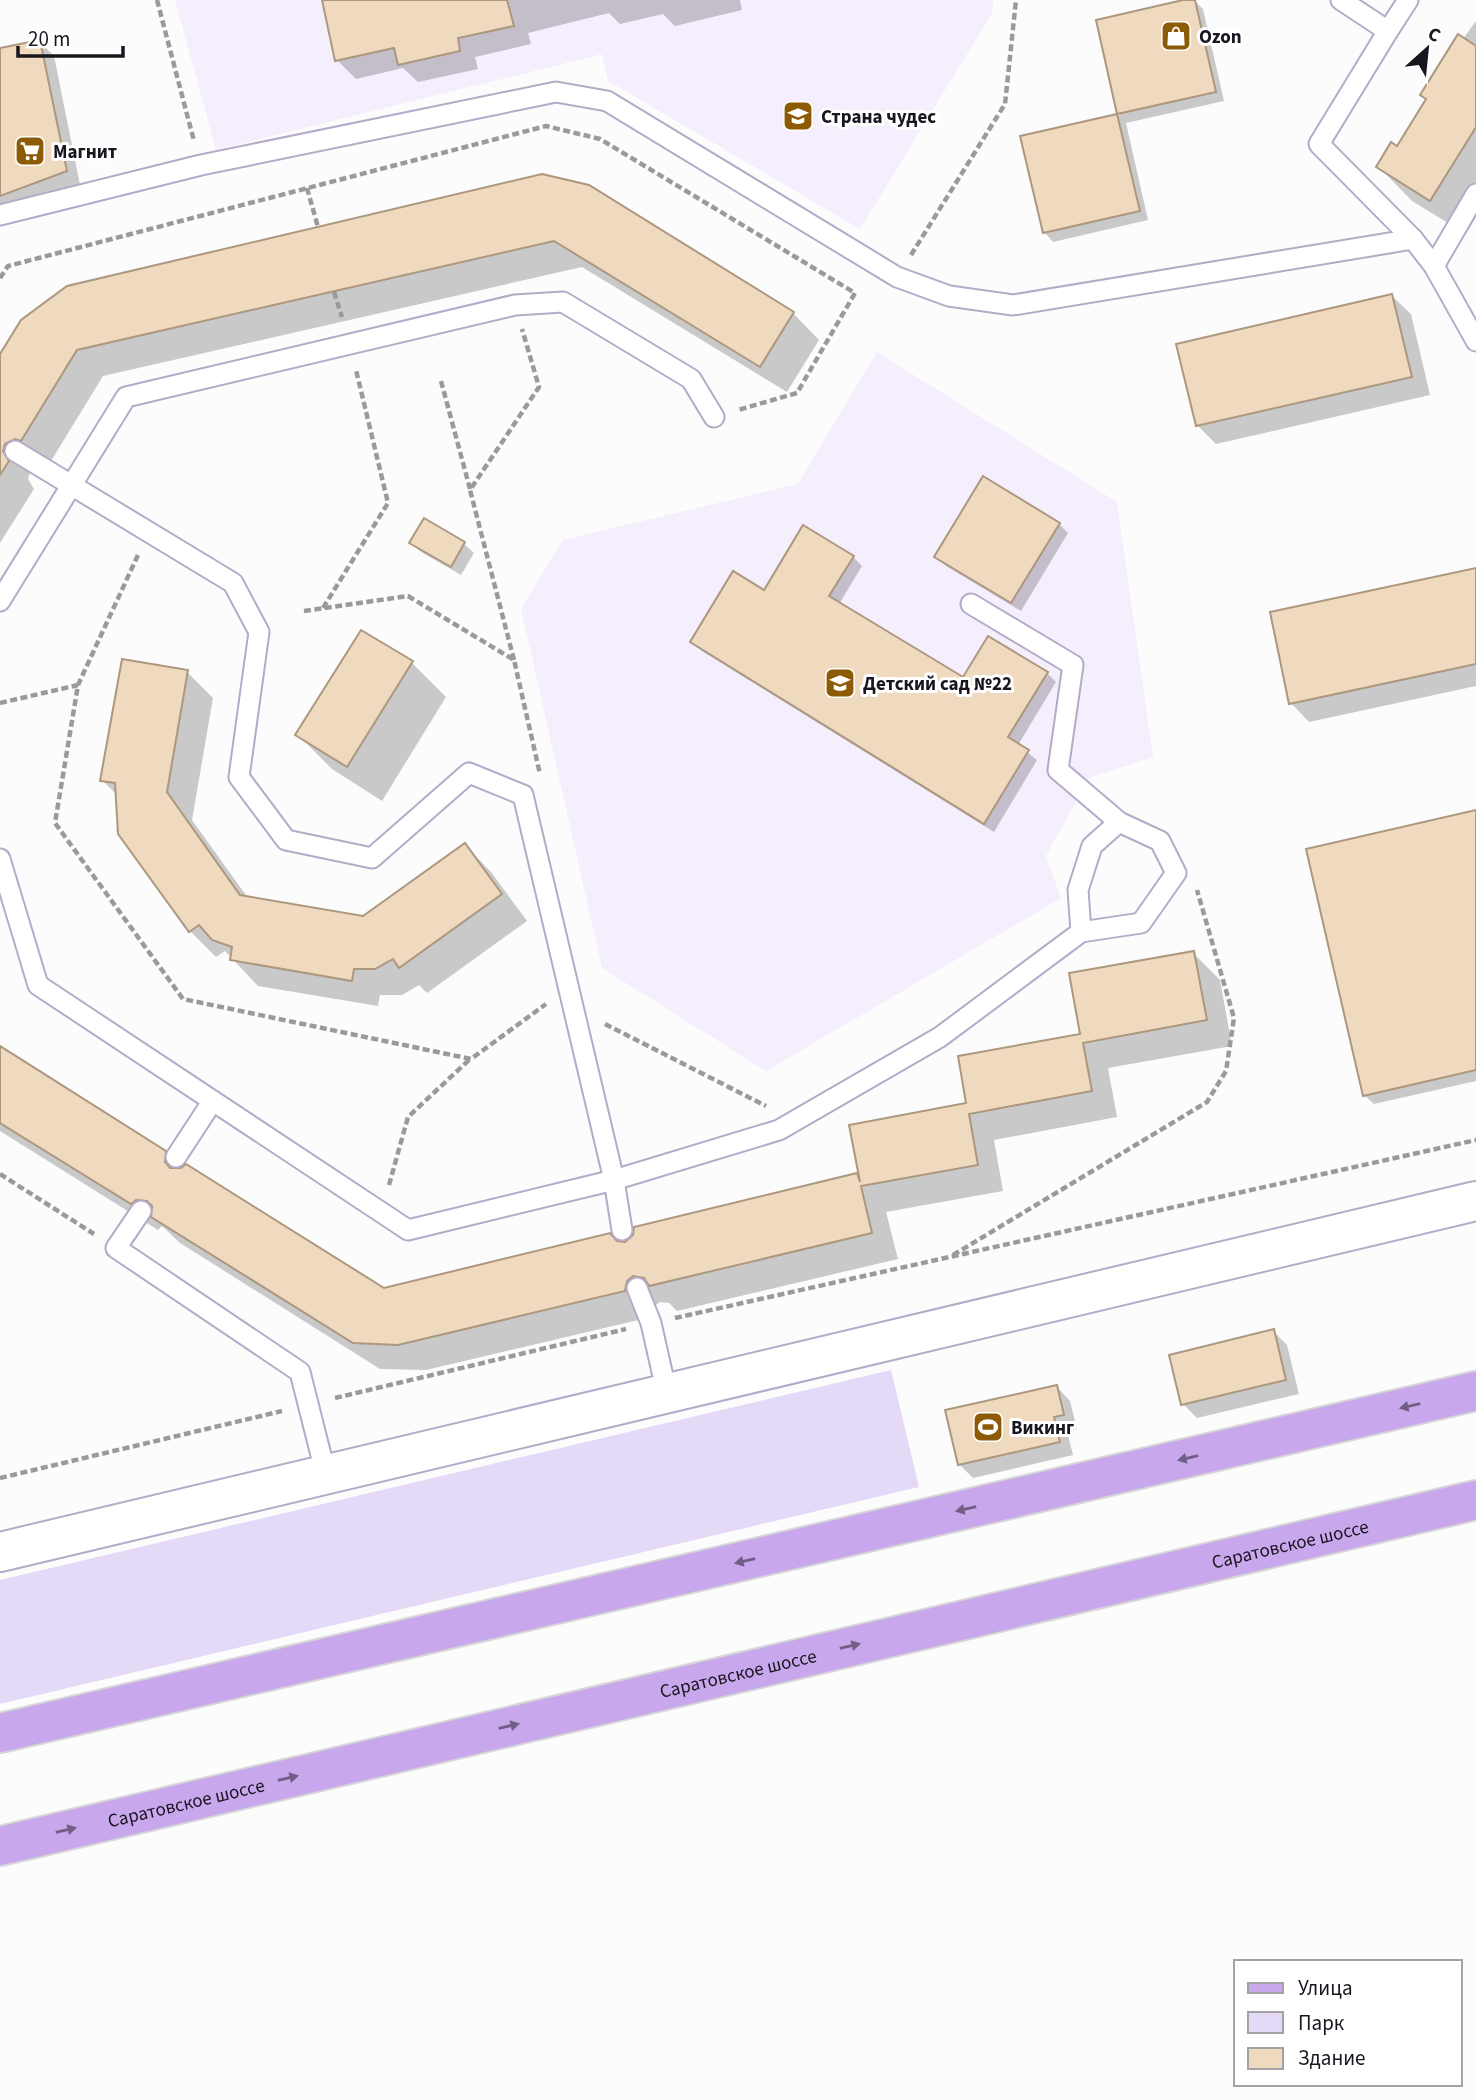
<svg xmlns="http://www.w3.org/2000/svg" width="1476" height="2100" font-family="'Source Sans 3',sans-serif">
  <rect width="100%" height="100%" fill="#fcfcfc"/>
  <g fill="#f4eefd">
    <polygon points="175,0 993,0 992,13 860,229 608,81 602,54 216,150"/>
    <polygon points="877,352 1117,502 1153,757 1089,778 1046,856 1061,898 766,1071 602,968 521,609 563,540 798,484"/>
  </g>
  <polygon fill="#e4d9f6" points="891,1370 919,1487 0,1704 0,1580"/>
  <g fill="#0003">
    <polygon points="324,0 740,0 742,10 675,26 663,14 620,24 609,13 528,33 531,44 475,57 478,69 418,82 403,68 356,79 337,60"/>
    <polygon points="1194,0 1203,9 1224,101 1126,123 1148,220 1053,242 1044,232 1022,137 1120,115 1098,21"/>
    <polygon points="1476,21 1476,217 1466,234 1412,201 1378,166 1397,148 1427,100 1422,95"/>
    <polygon points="40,42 54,56 80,185 0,211 0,50"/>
    <polygon points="542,176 793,313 819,340 787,392 582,267 103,376 48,466 31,470 28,479 34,489 0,543 0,358"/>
    <polygon points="1392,296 1411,314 1430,395 1216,444 1197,425"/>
    <polygon points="424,521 464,544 474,553 461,575 421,552 412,543"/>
    <polygon points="1059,524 1068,533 1021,611 946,566 936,557"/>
    <polygon points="853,557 862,566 839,604 963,680 1047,673 1056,682 1018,745 1037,760 994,832 702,651 692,642 764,592"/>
    <polygon points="1476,570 1476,686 1309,722 1291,703"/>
    <polygon points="412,663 446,697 382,801 332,769 298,735"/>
    <polygon points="187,672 213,698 192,820 248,898 363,918 465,845 491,872 527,921 427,993 419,985 402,995 380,995 378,1006 258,986 225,951 216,957 190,931 117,795 102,780"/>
    <polygon points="1476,812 1476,1081 1374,1104 1364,1095"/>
    <polygon points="1193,953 1220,980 1232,1046 1108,1068 1117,1117 994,1140 1003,1191 886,1212 898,1259 677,1311 669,1303 660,1302 653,1307 651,1317 426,1370 380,1369 180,1243 162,1226 158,1230 0,1131 0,1048 165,1152 182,1169 383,1290 625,1244 857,1175 861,1179 968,1105 1082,1036"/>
    <polygon points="1273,1331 1287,1345 1299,1394 1197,1418 1183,1404"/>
    <polygon points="1056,1386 1070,1401 1077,1429 1067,1431 1073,1455 973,1478 959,1464"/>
  </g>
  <g fill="#efd9bf" stroke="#ac977f" stroke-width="2">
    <polygon points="322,0 507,0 514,26 458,38 460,51 398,65 394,48 335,61"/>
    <polygon points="1183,0 1195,0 1216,92 1117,114 1096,20"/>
    <polygon points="1458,34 1476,46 1476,127 1430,201 1376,167 1391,142 1397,146 1426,99 1420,95"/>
    <polygon points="40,40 67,171 0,196 0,48"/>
    <polygon points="1117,114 1140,211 1043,233 1020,136"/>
    <polygon points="542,174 589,185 794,312 760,367 554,241 77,350 21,441 15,439 5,444 3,451 9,461 0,475 0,354 21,320 67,286"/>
    <polygon points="1392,294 1412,377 1196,426 1176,344"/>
    <polygon points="983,476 1060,523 1011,603 934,557"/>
    <polygon points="424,518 465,542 451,567 409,543"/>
    <polygon points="803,525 854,556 829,596 963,677 988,636 1048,672 1008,737 1029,750 984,824 690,642 733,571 764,590"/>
    <polygon points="1476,568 1476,664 1289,704 1270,612"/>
    <polygon points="361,630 413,661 347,767 295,735"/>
    <polygon points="122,659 188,670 167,792 240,895 363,916 465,843 502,894 399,968 393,959 375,969 354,969 352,981 230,960 232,947 212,940 199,925 189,932 118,834 115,783 100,781"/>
    <polygon points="1476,810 1476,1070 1363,1096 1306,849"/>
    <polygon points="1194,951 1207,1020 1083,1043 1092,1091 969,1114 978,1165 861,1186 872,1233 649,1286 644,1278 633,1276 627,1281 625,1291 398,1345 353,1343 151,1217 152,1206 147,1201 136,1200 131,1204 0,1123 0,1046 166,1151 165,1162 170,1168 181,1168 186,1164 384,1288 610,1233 617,1241 625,1242 633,1235 634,1227 857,1173 860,1182 849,1125 966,1103 958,1056 1080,1034 1069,973"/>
    <polygon points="1274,1329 1286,1380 1181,1405 1169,1355"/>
    <polygon points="1057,1385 1064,1415 1054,1417 1060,1442 958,1465 945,1410"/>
  </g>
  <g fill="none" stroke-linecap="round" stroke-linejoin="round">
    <g stroke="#b5aac7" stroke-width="23">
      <g id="lane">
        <polyline points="1341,0 1388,31 1319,144 1413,239 1434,266 1476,341"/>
        <polyline points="1388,31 1408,0"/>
        <polyline points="0,215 201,165 556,92 607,101 897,277 949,296 1013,305 1413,239"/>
        <polyline points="1434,266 1476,194"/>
        <polyline points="15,451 233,583 259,632 239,777 286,840 372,858 469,773 523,795 614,1180 622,1230"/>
        <polyline points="0,601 126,397 515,305 563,302 691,379 714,417"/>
        <polyline points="0,859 38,985 408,1230 614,1180 779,1130 940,1037 1081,932 1141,923 1176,873 1160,841 1119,822 1058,770 1073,665 971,604"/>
        <polyline points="1081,932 1078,890 1092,846 1119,822"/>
        <polyline points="176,1157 212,1102"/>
        <polyline points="141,1211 116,1248 300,1372 326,1475"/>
        <polyline points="637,1288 651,1323 667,1394"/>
      </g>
    </g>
    <g stroke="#b5aac7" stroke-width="42">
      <polyline id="street" points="0,1552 1476,1201"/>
    </g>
    <g stroke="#d6d5d7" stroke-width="42">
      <g id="primary">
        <polyline points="0,1733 1476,1391"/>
        <path id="s1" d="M0,1846L1476,1500"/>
      </g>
    </g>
    <g stroke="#9b999d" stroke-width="4.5" stroke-dasharray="7 3.5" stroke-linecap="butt">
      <polyline points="157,0 194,141"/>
      <polyline points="307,188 318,227"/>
      <polyline points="911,255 1005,104 1016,0"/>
      <polyline points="0,278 8,266 546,126 600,139 855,293 797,393 738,410"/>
      <polyline points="334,292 342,317"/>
      <polyline points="441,381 470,489"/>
      <polyline points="138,555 78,685 55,823 183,999 471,1059 546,1004"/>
      <polyline points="323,608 388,503 356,370"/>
      <polyline points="304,611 408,596 514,660 540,774"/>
      <polyline points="514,660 470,490 539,387 522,329"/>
      <polyline points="0,703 78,685"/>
      <polyline points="605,1024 766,1106"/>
      <polyline points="0,1174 94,1234"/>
      <polyline points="389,1185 408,1117 470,1059"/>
      <polyline points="953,1255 1207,1102 1226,1071 1234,1018 1197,890"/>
      <polyline points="675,1318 1476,1140"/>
      <polyline points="335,1398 626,1329"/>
      <polyline points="0,1478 282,1411"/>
    </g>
    <use href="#lane" stroke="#fff" stroke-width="19"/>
    <use href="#street" stroke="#fff" stroke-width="38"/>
    <use href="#primary" stroke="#c8a7ec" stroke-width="38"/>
  </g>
  <defs><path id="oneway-solid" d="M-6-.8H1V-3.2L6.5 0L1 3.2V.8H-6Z" transform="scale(1.75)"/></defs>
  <g fill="#715e86">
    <use href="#oneway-solid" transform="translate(1410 1406) rotate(167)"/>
    <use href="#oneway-solid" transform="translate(1188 1458) rotate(167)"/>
    <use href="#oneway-solid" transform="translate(966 1509) rotate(167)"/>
    <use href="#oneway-solid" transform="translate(745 1561) rotate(167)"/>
    <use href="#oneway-solid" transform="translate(850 1646) rotate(-13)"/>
    <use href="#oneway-solid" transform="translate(509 1726) rotate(-13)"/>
    <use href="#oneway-solid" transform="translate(288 1778) rotate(-13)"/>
    <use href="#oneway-solid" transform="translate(66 1830) rotate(-13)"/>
  </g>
  <defs>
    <g id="shop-square" transform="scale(1.575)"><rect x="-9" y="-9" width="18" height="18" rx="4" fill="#8d5b06" stroke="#fff"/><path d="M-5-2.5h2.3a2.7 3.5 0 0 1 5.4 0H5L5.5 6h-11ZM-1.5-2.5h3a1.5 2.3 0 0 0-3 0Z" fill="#fff"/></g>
    <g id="school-square" transform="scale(1.575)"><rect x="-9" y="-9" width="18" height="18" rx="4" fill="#8d5b06" stroke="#fff"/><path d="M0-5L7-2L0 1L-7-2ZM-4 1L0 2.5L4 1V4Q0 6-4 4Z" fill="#fff"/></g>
    <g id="supermarket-square" transform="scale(1.575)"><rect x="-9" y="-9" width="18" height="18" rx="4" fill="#8d5b06" stroke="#fff"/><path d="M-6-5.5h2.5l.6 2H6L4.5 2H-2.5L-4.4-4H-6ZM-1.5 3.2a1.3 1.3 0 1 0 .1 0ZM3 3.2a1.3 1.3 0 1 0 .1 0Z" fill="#fff"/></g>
    <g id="stadium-square" transform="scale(1.575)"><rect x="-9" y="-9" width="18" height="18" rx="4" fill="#8d5b06" stroke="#fff"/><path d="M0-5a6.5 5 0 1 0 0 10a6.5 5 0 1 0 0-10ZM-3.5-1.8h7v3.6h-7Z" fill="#fff"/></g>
  </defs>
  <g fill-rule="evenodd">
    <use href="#shop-square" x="1176" y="36"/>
    <use href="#school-square" x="798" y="116"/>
    <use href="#supermarket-square" x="30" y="151"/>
    <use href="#school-square" x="840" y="683"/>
    <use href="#stadium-square" x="988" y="1427"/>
  </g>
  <g text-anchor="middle" stroke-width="6" stroke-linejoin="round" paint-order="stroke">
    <g font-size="19" font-weight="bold" fill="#1a1620" stroke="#fff" text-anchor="start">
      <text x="1199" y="43">Ozon</text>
      <text x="821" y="123">Страна чудес</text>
      <text x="53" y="158">Магнит</text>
      <text x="863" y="690">Детский сад №22</text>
      <text x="1011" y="1434">Викинг</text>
    </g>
    <g font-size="19" fill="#1a1620" stroke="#fff">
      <text dy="7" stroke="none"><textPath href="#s1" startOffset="1325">Саратовское шоссе</textPath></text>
      <text dy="7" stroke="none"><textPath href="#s1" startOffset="758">Саратовское шоссе</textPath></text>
      <text dy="7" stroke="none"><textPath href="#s1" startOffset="191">Саратовское шоссе</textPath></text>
    </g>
  </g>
  <rect x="1234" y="1960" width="228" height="126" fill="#ffffff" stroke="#a3a2a6" stroke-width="2"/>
  <rect x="1248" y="1983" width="35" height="10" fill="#c8a7ec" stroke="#a3a2a6" stroke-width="2"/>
  <text x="1298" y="1995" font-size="21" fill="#1a1620">Улица</text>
  <rect x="1248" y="2012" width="35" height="21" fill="#e4d9f6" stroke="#a3a2a6" stroke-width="2"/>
  <text x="1298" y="2030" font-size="21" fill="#1a1620">Парк</text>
  <rect x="1248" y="2048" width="35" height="21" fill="#efd9bf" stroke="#a3a2a6" stroke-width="2"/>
  <text x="1298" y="2065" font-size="21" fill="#1a1620">Здание</text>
  <g transform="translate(1427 49) rotate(27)" stroke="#ffffff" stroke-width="5" paint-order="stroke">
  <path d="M0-5L12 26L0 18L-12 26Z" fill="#1a1620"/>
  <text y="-10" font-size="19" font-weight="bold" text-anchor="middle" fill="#1a1620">С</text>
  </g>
  <path d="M18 46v10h105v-10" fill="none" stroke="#1a1620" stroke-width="3.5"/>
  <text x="28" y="46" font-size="21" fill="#1a1620" stroke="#ffffff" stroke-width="5" paint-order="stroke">20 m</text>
</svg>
